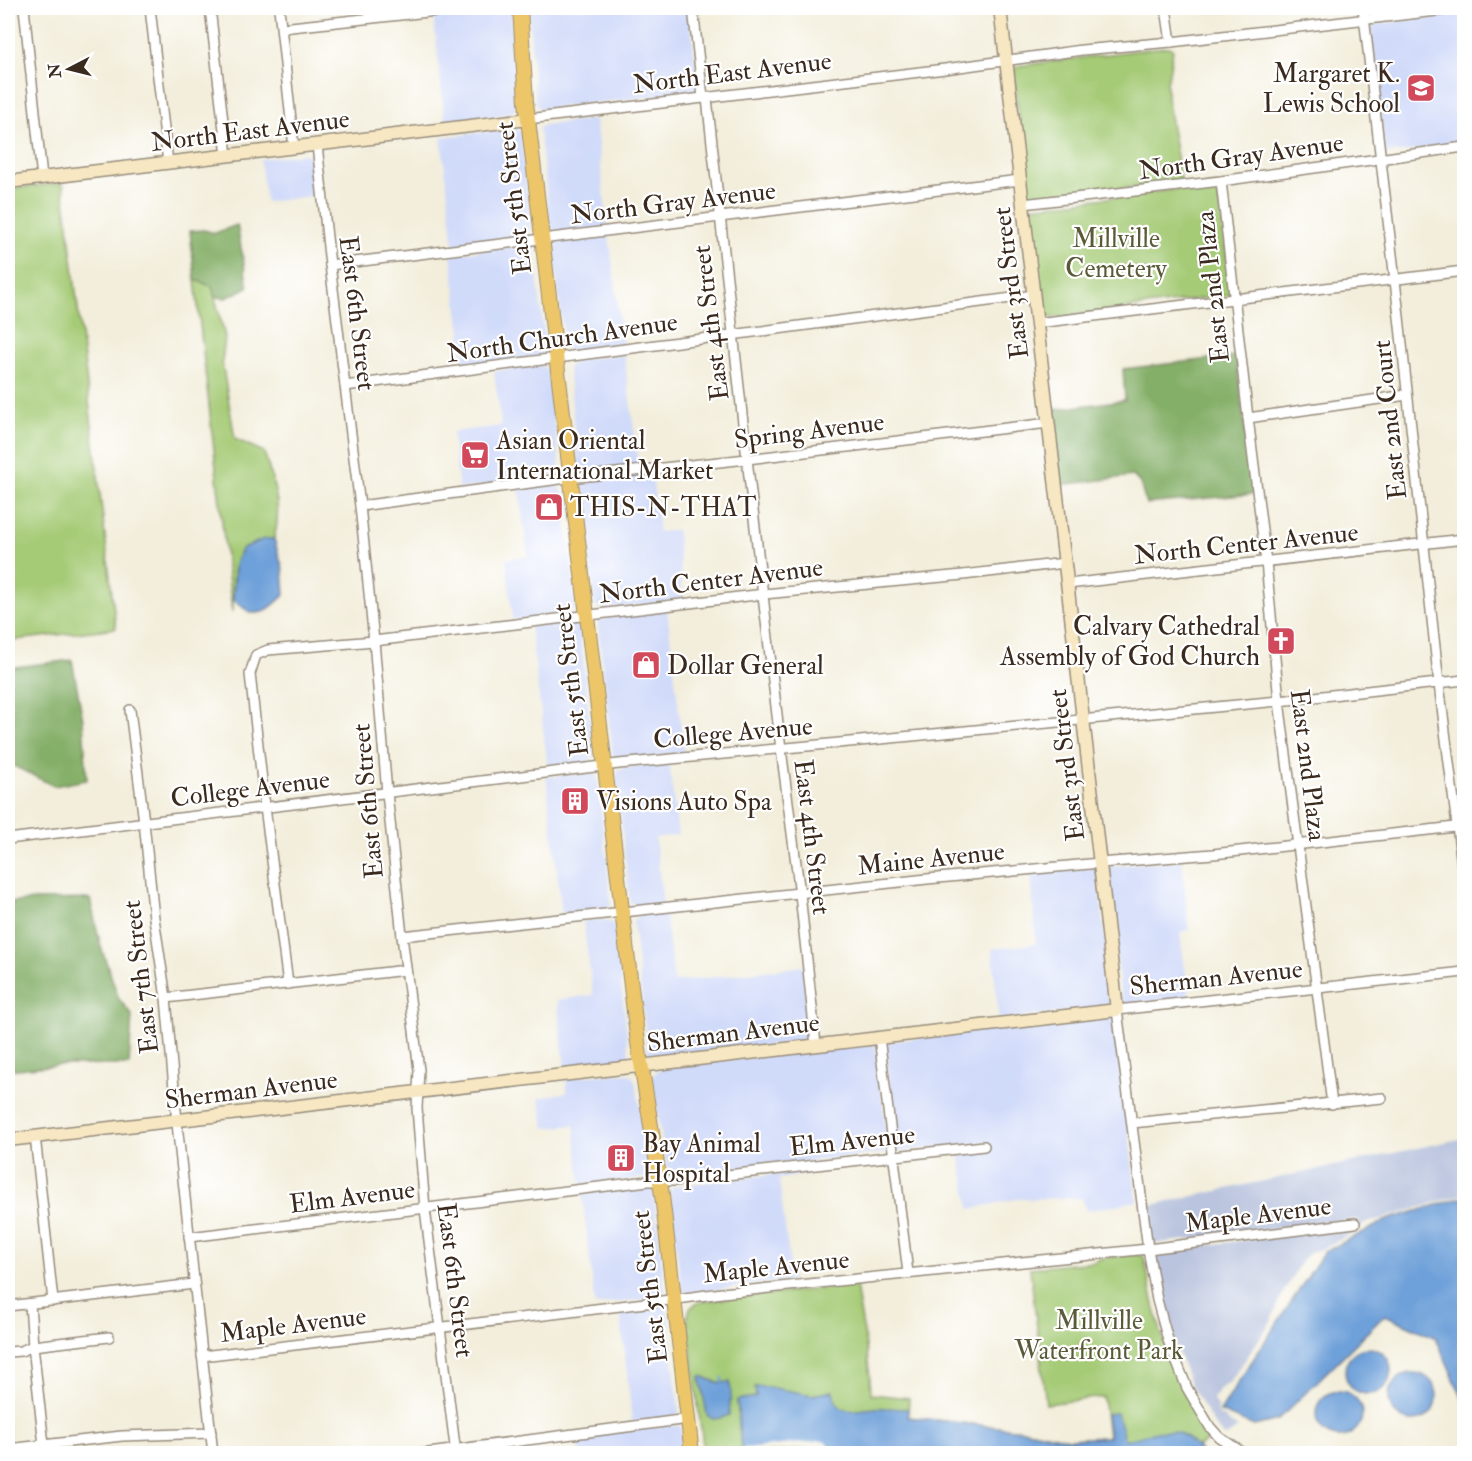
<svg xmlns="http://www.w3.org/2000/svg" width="1472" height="1461" font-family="'IM FELL Double Pica',serif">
  <rect width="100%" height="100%" fill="#fff"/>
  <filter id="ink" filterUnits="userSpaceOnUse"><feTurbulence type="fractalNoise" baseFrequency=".0167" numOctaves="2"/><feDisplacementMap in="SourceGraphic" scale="12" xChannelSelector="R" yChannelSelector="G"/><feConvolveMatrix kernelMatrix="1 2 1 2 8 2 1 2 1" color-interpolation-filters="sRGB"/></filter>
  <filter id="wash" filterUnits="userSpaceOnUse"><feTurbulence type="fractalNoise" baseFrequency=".008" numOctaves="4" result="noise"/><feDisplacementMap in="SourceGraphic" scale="24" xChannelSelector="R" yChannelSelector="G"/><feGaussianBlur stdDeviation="1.35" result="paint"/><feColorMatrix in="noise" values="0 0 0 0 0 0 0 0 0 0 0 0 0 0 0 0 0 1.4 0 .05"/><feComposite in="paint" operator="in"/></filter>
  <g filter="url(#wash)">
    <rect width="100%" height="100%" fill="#f3eedb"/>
    <g fill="#d0daf9">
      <polygon points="500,8 508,8 511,17 516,108 514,111 505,114 445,122 433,14"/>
      <polygon points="529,8 689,8 698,85 693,92 540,109 536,104 533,78"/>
      <polygon points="1464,13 1464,144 1385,154 1371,31 1372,27 1376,24"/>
      <polygon points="595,119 608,228 560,233 556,232 552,229 550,225 539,128 544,125"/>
      <polygon points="514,129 519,131 521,134 531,230 523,236 515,239 454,247 441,137"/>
      <polygon points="305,154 310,156 313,161 318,195 266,202 260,159"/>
      <polygon points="609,235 623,346 584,350 567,350 565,346 553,247 561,241"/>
      <polygon points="526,245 532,246 534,250 546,351 540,357 465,367 451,254"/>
      <polygon points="624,354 639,468 590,473 584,471 579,468 568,368 573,362 578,360"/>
      <polygon points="540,365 547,369 548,372 560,469 558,474 459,489 452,432 501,426 494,371"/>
      <polygon points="652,474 659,532 677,530 683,600 604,609 600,608 595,604 582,488 591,480 619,476"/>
      <polygon points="548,485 556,486 561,488 563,493 576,607 573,611 564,614 513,620 506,559 528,556 519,488"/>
      <polygon points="667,609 684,754 631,759 619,758 613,755 598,625 599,622 610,616"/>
      <polygon points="569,622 576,623 579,628 594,756 588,763 548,769 530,626"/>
      <polygon points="669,762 678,835 655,838 663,904 638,906 634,905 630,901 616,776 618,771 627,767"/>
      <polygon points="590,773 594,774 597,777 611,901 611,905 604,909 562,915 546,777"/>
      <polygon points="1182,861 1189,930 1180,932 1189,998 1122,1005 1106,866"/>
      <polygon points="1097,867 1113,1006 999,1020 992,949 1036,944 1031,873"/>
      <polygon points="665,912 674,982 804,966 811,1036 810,1039 807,1041 655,1058 651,1057 648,1052 633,921 640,914"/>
      <polygon points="602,919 611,922 615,928 629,1056 626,1061 619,1063 565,1070 557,1000 593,995 583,921"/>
      <polygon points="1114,1014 1137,1201 1086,1211 1082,1198 1017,1199 970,1209 959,1153 989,1150 988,1142 898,1152 885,1042"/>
      <polygon points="875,1043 889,1153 672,1175 669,1173 667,1169 652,1080 657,1071 662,1068"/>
      <polygon points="627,1073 633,1077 636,1085 651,1174 645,1178 581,1185 574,1125 545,1128 539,1098 567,1092 566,1078"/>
      <polygon points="866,1163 779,1179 792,1280 686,1293 682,1291 670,1193 672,1188 676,1186"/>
      <polygon points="646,1185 651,1186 653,1189 665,1291 661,1295 655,1298 595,1305 582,1193"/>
      <polygon points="658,1305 664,1306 668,1312 679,1413 674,1417 632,1422 620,1309"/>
      <polygon points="677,1425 681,1428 684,1453 579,1453 577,1436"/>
    </g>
    <polygon fill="#bac4de" points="1464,1138 1464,1194 1364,1224 1349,1235 1324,1248 1311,1252 1302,1260 1283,1293 1270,1323 1235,1375 1229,1383 1218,1390 1213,1399 1219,1408 1217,1410 1219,1415 1225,1418 1228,1422 1238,1428 1226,1436 1222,1434 1214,1425 1191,1386 1173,1339 1159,1290 1153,1252 1359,1226 1359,1219 1152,1244 1147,1206"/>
    <g fill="#a5cb76" stroke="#707a4a" stroke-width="1.5">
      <polygon points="1164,47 1169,47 1173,50 1167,84 1167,99 1181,180 1179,182 1030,199 1028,197 1014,75 1015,68 1018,66"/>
      <polygon points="63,183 116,628 8,641 8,189"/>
      <polygon points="1215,185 1218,189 1231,295 1044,319 1043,317 1031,207"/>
      <path d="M195,280L212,286L225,337L222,362L235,439L264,452C273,484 283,505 274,539H264L235,565L233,588V610L232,611Z"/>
      <path d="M1136,1254L1142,1255L1144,1257C1150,1284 1154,1312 1163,1338C1174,1373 1194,1405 1211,1438L1195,1449L1170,1454H1080L835,1415L833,1392L812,1395L762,1387H755L757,1397L737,1400L741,1447L745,1449L823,1438L849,1453H704L687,1318C689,1307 693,1304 704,1301L856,1285C861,1321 870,1358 871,1394L909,1398L908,1417L1032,1431L1069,1439L1108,1437L1103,1397L1046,1404L1030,1268L1096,1262L1098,1259Z"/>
    </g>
    <g fill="#84af67" stroke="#606c42" stroke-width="1.5">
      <polygon points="237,225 248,287 226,298 215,297 212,286 195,280 190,231 204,230 215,233"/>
      <polygon points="1236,356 1253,494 1146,504 1140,483 1133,476 1061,485 1052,410 1125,400 1123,369"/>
      <polygon points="72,660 83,720 87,780 54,786 8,763 8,668"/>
      <polygon points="90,899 101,947 119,999 132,1015 129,1065 60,1065 8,1070 8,903 35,900"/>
    </g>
    <g fill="#6ea0d9" stroke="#54657c" stroke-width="1.5">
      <path d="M264,539H274L283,569L285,594C276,603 263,617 250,612C244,609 238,603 233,599L235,565L241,549Z"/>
      <polygon points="1464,1197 1464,1402 1436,1338 1385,1315 1278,1420 1254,1426 1220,1412 1239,1381 1324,1252 1387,1220"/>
      <circle cx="1368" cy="1371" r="23"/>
      <circle cx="1413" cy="1397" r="24"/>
      <polygon points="701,1376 719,1383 730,1382 731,1396 729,1415 721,1418 713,1419 707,1415 700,1377"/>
      <path d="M755,1387H768L812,1395L833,1391C837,1419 856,1409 874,1408C886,1407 897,1409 908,1409V1417L1032,1431L1069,1439L1109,1437L1106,1414L1117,1413L1124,1439C1133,1440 1140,1436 1148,1434C1176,1426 1184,1434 1202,1453L832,1454V1448H827L824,1444L745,1449L741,1447L737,1400L756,1397Z"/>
      <circle cx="1339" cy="1414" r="23"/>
    </g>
    <polygon fill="#f3eedb" points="821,1441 826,1442 830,1448 825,1450 823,1447 808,1448 751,1453 746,1452 743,1448 754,1448"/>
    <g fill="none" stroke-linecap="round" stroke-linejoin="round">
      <polyline stroke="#6ea0d9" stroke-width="2" points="722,1378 722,1383"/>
    </g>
  </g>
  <g filter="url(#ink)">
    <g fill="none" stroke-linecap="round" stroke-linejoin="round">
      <g stroke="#978c7c" stroke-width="12">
        <g id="street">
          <polyline points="24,8 42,178"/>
          <polyline points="150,8 168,163"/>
          <polyline points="210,8 227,156"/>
          <polyline points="279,8 294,148"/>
          <polyline points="693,8 703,98"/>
          <polyline points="1166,8 1171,42"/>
          <polyline points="1363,8 1395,280 1439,684 1464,881"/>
          <polyline points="282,28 464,8"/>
          <polyline points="707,98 747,459 781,749 800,894 816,1045"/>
          <polyline points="528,119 945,69 1082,50 1171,42 1462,8"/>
          <polyline points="317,145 330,265 360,506 374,641 387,793 402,936 419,1070 417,1108 425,1209 456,1454"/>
          <polyline points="1221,181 1248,418 1266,562 1279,701 1332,1104"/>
          <polyline points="1023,204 1221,181 1464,147"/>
          <polyline points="330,265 1020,180"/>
          <polyline points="1037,323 1464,271"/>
          <polyline points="345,386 1034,295"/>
          <polyline points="1248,418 1407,395"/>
          <polyline points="360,506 560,479 747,459 1049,423"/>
          <polyline points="1068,584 1464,539"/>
          <polyline points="130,710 144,822 154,918 166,998 178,1133 213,1454"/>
          <polyline points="8,839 619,764 1279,701 1464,680"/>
          <polyline points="402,936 927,879 1100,863 1213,854 1464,826"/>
          <polyline points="288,984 265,807 250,674 256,655 268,650 374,641 764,594 963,575 1065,563"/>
          <polyline points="166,998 406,970"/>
          <polyline points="879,1037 908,1273"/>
          <polyline points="1132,1123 1382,1098"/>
          <polyline points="35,1136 53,1301"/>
          <polyline points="189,1237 648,1181 674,1181 984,1146"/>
          <polyline points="30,1304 33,1346 45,1454"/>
          <polyline points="8,1306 194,1284"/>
          <polyline points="8,1352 21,1351 33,1346 109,1337"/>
          <polyline points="202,1356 662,1301 722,1293 1148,1249 1355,1223"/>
          <polyline points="8,1449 122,1436 211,1433"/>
          <polyline points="421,1454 688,1419"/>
          <polyline points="1245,1454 1219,1437 1210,1427 1187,1388 1168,1340 1157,1300 1148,1249 1117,1010 1464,972"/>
        </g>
      </g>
      <g stroke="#978c7c" stroke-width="15">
        <g id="secondary">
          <polyline points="8,182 528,119"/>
          <polyline points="8,1140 1117,1010 1000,8"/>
        </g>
      </g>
      <g stroke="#978c7c" stroke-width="16">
        <polyline id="primary" points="520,8 526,102 635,1020 640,1057 662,1195 692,1454"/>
      </g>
      <use href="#street" stroke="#fff" stroke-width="9"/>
      <use href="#secondary" stroke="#f7e8c3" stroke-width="12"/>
      <use href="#primary" stroke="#ecc669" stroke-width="14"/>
    </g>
  </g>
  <defs>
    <g id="school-square" transform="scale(1.5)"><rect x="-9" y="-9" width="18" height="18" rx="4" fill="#d1495b" stroke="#fff"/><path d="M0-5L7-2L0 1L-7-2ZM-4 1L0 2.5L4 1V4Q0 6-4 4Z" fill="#fff"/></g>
    <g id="supermarket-square" transform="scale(1.5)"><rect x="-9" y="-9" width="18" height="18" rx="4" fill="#d1495b" stroke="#fff"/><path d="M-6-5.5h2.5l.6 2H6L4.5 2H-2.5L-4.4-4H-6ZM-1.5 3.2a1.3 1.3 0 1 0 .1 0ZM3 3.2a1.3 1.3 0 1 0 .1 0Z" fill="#fff"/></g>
    <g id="shop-square" transform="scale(1.5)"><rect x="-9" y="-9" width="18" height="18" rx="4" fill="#d1495b" stroke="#fff"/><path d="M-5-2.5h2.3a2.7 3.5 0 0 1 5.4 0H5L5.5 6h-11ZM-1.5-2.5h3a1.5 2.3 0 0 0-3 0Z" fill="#fff"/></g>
    <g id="church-square" transform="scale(1.5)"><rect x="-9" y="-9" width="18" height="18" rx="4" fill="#d1495b" stroke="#fff"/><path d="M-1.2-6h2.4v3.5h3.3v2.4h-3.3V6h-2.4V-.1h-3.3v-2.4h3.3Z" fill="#fff"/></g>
    <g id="building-square" transform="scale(1.5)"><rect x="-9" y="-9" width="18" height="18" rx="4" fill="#d1495b" stroke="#fff"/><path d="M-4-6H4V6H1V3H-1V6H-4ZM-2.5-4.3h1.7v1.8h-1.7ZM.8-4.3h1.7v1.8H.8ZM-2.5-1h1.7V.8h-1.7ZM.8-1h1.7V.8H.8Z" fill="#fff"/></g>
  </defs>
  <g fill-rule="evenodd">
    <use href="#school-square" x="1421" y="88"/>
    <use href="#supermarket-square" x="475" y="455"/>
    <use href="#shop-square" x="549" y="507"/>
    <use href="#church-square" x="1281" y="641"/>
    <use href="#shop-square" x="646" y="665"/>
    <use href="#building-square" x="575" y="801"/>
    <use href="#building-square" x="621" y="1158"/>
  </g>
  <g text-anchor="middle" stroke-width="4.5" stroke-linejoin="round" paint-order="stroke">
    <g font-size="26" fill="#3b2a1e" stroke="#fff">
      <text transform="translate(732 72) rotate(-7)" y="9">North East Avenue</text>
      <text transform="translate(250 130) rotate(-7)" y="9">North East Avenue</text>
      <text transform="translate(1241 156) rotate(-8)" y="9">North Gray Avenue</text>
      <text transform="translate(513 198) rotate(-97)" y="9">East 5th Street</text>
      <text transform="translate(673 202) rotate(-7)" y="9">North Gray Avenue</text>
      <text transform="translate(1010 283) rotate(-97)" y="9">East 3rd Street</text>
      <text transform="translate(1212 287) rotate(-96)" y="9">East 2nd Plaza</text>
      <text transform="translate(358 313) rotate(83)" y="9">East 6th Street</text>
      <text transform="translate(710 323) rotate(-97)" y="9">East 4th Street</text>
      <text transform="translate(562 337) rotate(-8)" y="9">North Church Avenue</text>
      <text transform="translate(1389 420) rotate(-96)" y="9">East 2nd Court</text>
      <text transform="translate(809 430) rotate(-7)" y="9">Spring Avenue</text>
      <text transform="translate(1246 543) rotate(-6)" y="9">North Center Avenue</text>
      <text transform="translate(711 580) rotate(-7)" y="9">North Center Avenue</text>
      <text transform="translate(570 680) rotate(-97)" y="9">East 5th Street</text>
      <text transform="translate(733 732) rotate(-5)" y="9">College Avenue</text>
      <text transform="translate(1066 765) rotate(-97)" y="9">East 3rd Street</text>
      <text transform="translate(1309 765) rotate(83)" y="9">East 2nd Plaza</text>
      <text transform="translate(250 788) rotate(-7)" y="9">College Avenue</text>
      <text transform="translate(367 801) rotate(-95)" y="9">East 6th Street</text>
      <text transform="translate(813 837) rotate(83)" y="9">East 4th Street</text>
      <text transform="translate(931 858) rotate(-6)" y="9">Maine Avenue</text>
      <text transform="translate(140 977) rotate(-97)" y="9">East 7th Street</text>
      <text transform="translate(1216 977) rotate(-6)" y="9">Sherman Avenue</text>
      <text transform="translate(733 1032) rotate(-7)" y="9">Sherman Avenue</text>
      <text transform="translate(251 1089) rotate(-7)" y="9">Sherman Avenue</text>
      <text transform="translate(852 1140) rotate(-6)" y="9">Elm Avenue</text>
      <text transform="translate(352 1196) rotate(-7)" y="9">Elm Avenue</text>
      <text transform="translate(1258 1214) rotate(-7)" y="9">Maple Avenue</text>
      <text transform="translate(776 1266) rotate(-6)" y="9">Maple Avenue</text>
      <text transform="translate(456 1280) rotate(83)" y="9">East 6th Street</text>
      <text transform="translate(649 1287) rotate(-97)" y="9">East 5th Street</text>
      <text transform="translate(293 1324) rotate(-7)" y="9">Maple Avenue</text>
    </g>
    <g font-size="26" fill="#3b2a1e" stroke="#fff" text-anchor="start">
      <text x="1400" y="82" text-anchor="end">Margaret K.<tspan x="1400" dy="30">Lewis School</tspan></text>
      <text x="496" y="449">Asian Oriental<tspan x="496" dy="30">International Market</tspan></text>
      <text x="570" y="516">THIS-N-THAT</text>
      <text x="1260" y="635" text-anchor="end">Calvary Cathedral<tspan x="1260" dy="30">Assembly of God Church</tspan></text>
      <text x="667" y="674">Dollar General</text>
      <text x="596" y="810">Visions Auto Spa</text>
      <text x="642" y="1152">Bay Animal<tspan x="642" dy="30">Hospital</tspan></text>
    </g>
    <g font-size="26" fill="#5b5a38" stroke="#fff">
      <text x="1116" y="247">Millville<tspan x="1116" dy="30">Cemetery</tspan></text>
      <text x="1099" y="1329">Millville<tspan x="1099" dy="30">Waterfront Park</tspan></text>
    </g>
  </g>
  <rect width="1472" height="1461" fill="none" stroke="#fff" stroke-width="30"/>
  <g transform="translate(69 69) rotate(263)" stroke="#ffffff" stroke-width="4.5" paint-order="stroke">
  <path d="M0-4.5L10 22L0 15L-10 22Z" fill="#3b2a1e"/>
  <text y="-9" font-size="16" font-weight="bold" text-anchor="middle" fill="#3b2a1e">N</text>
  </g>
</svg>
